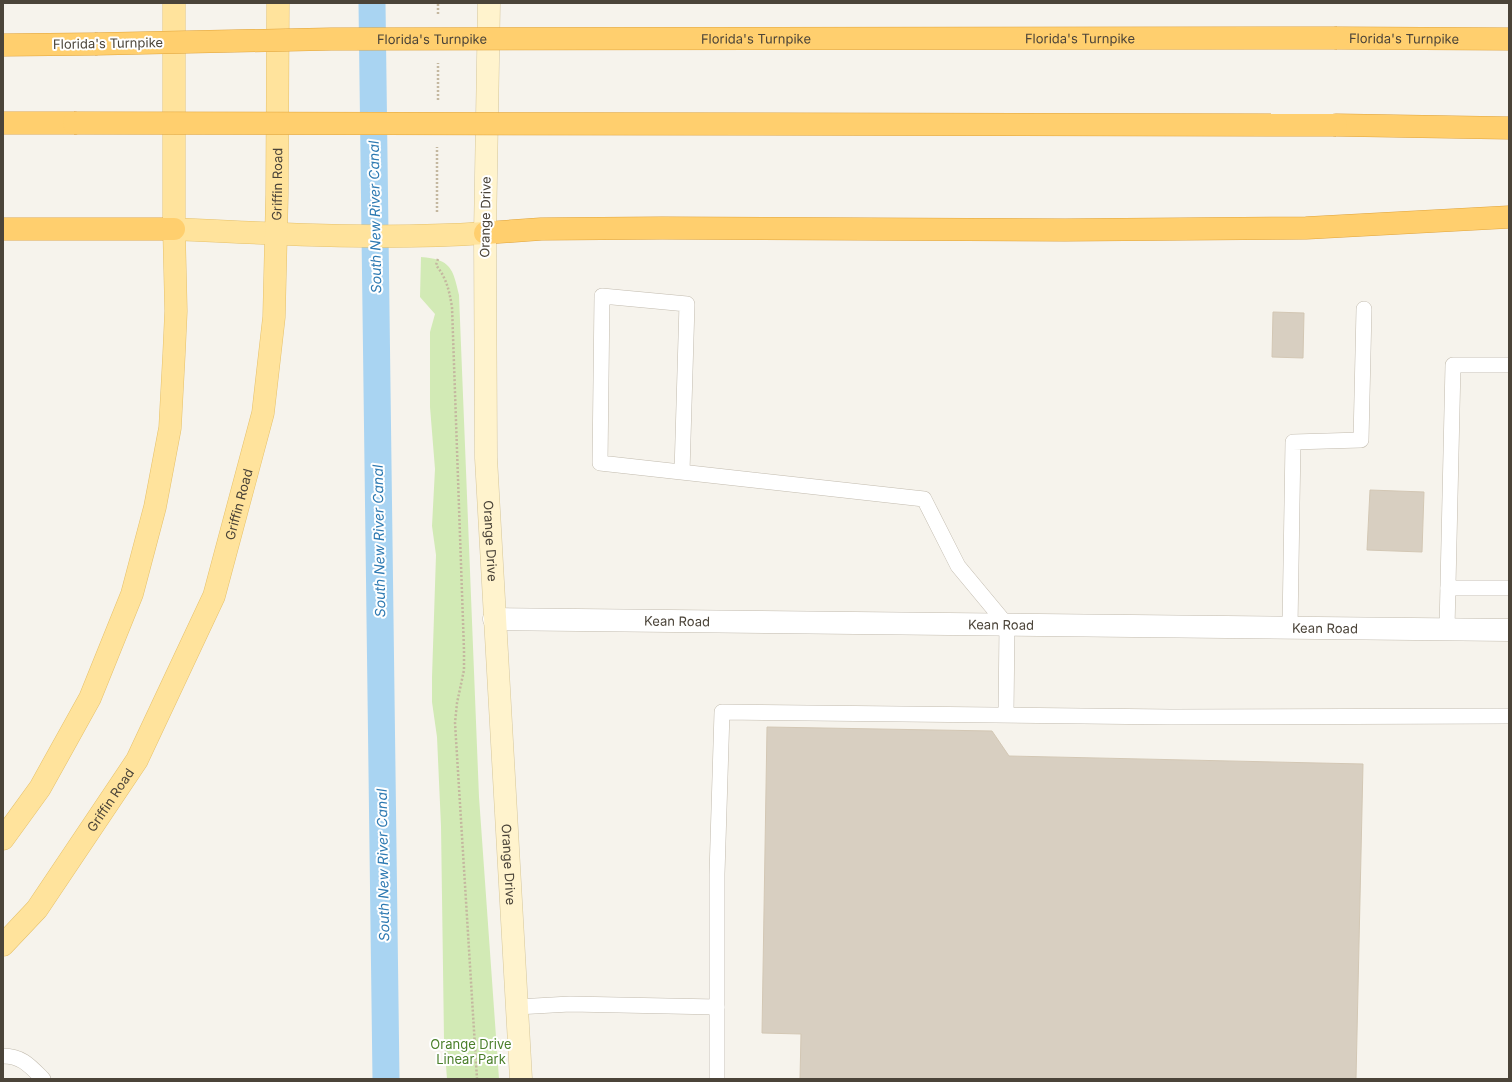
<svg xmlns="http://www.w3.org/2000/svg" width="1512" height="1082" font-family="Inter,sans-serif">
  <rect width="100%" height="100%" fill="#f6f3ec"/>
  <path fill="#d2eab5" d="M421,257C451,259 453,269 459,295L479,797L499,1079H447L444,1039L441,826L437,737L432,702V677L436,555L432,526L435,469L430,407V332L435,314L420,297Z"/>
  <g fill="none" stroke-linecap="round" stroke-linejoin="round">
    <polyline stroke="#a9d4f2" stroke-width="27" points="372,3 386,1079"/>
  </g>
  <g fill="#d8cfc1" stroke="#d3c7b4">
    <polygon points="1273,312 1304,313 1303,358 1272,357"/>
    <polygon points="1370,490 1424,492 1422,552 1367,550"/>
    <polygon points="767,727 992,731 1009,756 1363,764 1356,1079 800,1079 801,1034 762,1033"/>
  </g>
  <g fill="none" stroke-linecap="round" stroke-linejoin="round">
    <g stroke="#c2bbae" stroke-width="16">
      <g id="lane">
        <polyline points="682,472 687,304 602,296 600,463 924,499 958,566 1007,625 1006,714"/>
        <polyline points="1448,588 1509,588"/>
        <polyline points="1290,627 1293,442 1361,440 1364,309"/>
        <polyline points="1447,629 1453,365 1509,365"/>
        <polyline points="517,1007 570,1004 717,1007"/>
        <path d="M3,1056C22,1056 30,1066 43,1079"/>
        <polyline points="717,1079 717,874 722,712 1171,717 1509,716"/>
      </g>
    </g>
    <g stroke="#c2bbae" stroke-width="23">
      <g id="street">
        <path id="s1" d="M494,619L1509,630"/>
      </g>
    </g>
    <g stroke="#d6c79b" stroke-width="23">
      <g id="secondary">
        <path id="s2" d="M489,3L485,233L486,458L521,1079"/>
      </g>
    </g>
    <g stroke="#e6c16a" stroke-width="23">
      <g id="primary">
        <path d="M174,229C277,234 381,240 485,233"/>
        <polyline points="3,839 40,788 90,698 132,594 155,507 170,428 174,354 176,311 174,229 174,3"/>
        <path id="s3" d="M3,945L37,909L137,760L214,596L263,413L274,317L277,195L278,3"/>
      </g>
    </g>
    <g stroke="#e0a43c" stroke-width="23">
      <g id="highway">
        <path id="s4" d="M1337,38L1509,39"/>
        <polyline points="3,45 95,44"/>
        <polyline points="3,123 74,123"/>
        <polyline points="1336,125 1509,128"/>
        <polyline points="3,229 174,229"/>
        <polyline points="485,233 541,229 662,228 1065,230 1306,228 1509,217"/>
      </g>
    </g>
    <g stroke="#c4b79f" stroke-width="2.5" stroke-dasharray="2 2" stroke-linecap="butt">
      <polyline points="438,14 438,3"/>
      <polyline points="438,100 438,63"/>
      <polyline points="437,212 437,147"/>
      <path d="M438,259L436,265C447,279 449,290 452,307L464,650V670L457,703L455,723L477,1079"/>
    </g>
    <use href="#lane" stroke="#fff" stroke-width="15"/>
    <use href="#street" stroke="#fff" stroke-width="22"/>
    <use href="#secondary" stroke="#fff3cd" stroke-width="22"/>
    <use href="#primary" stroke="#ffe39c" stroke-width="22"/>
    <use href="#highway" stroke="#ffcf6e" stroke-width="22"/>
    <g stroke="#e0a43c" stroke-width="23" stroke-linecap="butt">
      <g id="highway-bridge">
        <path id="s5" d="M95,44L331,39L1337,38"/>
        <polyline points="74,123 1336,125"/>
      </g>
    </g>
    <use href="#highway-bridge" stroke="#ffcf6e" stroke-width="22"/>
  </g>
  <g text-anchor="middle" stroke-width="4" stroke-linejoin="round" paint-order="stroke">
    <g font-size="13" fill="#4b4439" stroke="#fff">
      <text dy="5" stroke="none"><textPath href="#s5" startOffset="661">Florida's Turnpike</textPath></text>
      <text dy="5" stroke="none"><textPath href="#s5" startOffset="985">Florida's Turnpike</textPath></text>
      <text dy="5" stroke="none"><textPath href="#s5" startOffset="337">Florida's Turnpike</textPath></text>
      <text dy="5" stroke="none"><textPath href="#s4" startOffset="67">Florida's Turnpike</textPath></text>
      <text transform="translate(108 43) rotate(-1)" y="5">Florida's Turnpike</text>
      <text dy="5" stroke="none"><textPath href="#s3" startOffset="829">Griffin Road</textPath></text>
      <text transform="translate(485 217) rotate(-89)" y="5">Orange Drive</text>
      <text dy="5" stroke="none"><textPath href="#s3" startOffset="505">Griffin Road</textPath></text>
      <text dy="5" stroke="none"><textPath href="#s2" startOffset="538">Orange Drive</textPath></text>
      <text dy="5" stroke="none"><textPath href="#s1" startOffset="183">Kean Road</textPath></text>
      <text dy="5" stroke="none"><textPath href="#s1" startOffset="507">Kean Road</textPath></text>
      <text dy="5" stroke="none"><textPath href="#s1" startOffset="831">Kean Road</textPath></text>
      <text dy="5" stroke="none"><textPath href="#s3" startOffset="181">Griffin Road</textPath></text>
      <text dy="5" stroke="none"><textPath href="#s2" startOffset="862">Orange Drive</textPath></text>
    </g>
    <g font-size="13" fill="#4a7f2a" stroke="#fff">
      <text x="471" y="1049">Orange Drive<tspan x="471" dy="15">Linear Park</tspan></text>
    </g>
    <g font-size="14" font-style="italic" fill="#2e7ab2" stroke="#fff">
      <text transform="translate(375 217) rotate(-91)" y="5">South New River Canal</text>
      <text transform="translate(379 541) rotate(-91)" y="5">South New River Canal</text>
      <text transform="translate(383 865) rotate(-91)" y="5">South New River Canal</text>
    </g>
  </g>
  <rect width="1512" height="1082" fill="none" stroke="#4b4439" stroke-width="8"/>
</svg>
